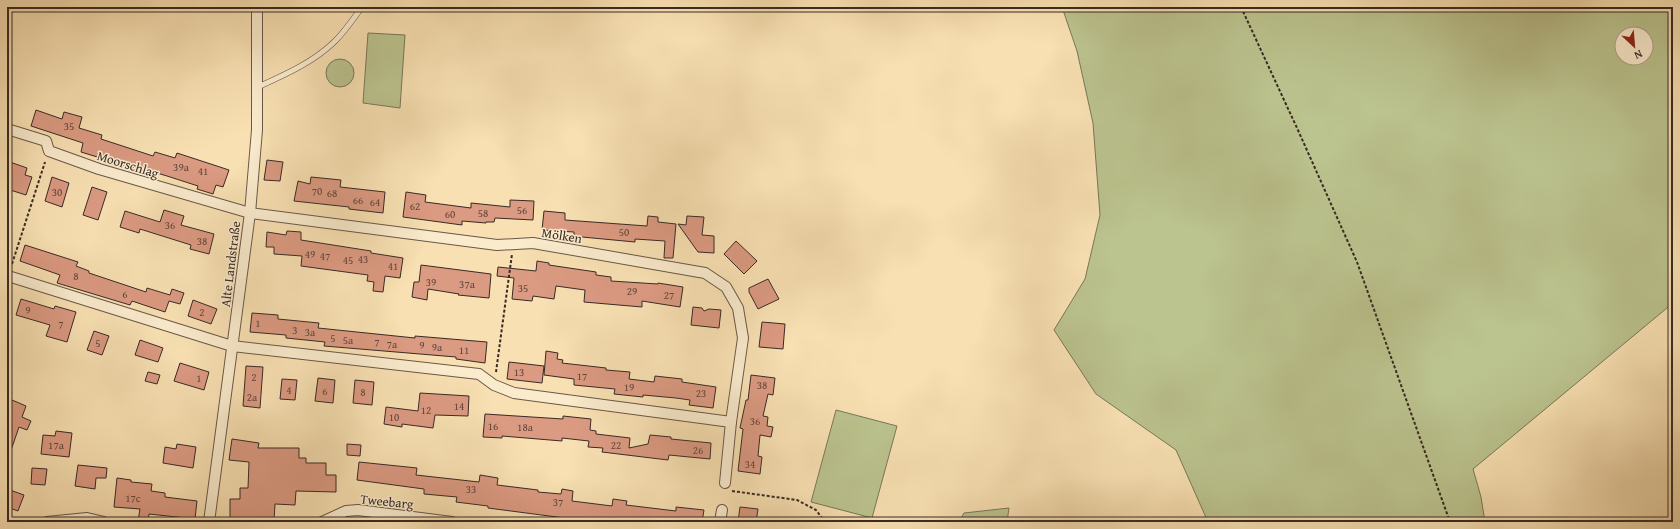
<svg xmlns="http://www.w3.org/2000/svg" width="1680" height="529" font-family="'Gentium Book Plus',serif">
  <rect width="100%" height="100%" fill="#f8e0b2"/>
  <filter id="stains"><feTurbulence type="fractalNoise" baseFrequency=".005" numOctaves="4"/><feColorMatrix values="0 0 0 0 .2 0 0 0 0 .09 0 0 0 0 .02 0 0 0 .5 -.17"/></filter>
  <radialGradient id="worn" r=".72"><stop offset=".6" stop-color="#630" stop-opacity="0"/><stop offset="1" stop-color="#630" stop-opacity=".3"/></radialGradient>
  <g fill="#bbc38e" stroke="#7a765a" fill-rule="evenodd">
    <path d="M1062,7H1673V303L1473,469L1481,497L1485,522H1208L1176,450L1096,394L1054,330L1085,279L1100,215L1093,123L1077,51ZM1622,34H1646V58H1622Z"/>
    <polygon points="368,33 405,35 400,108 363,103"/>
    <circle cx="340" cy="73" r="14"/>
    <polygon points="836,410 897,426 872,518 811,502"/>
    <polygon points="1009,508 1007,522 959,522 964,513"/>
  </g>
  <g fill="#db9a82" stroke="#392a25">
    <polygon points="36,110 62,119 64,112 82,117 79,128 102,135 101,139 153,156 155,152 175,158 177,153 229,170 223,187 216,185 213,194 197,189 198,186 167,176 134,166 133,168 81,152 83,143 31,126"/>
    <polygon points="267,160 283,162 280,181 264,180"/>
    <polygon points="7,161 27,168 25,175 32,177 26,195 7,189"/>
    <polygon points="52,177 69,183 62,207 45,201"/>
    <polygon points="311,177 341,180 340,187 385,192 383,213 349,209 349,207 294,201 298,181 310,184"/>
    <polygon points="92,187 107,192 98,220 83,215"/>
    <polygon points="406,192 426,195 425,202 471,208 471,203 510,207 510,200 534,201 533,220 495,218 494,222 486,222 486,223 462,221 462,225 403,217"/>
    <polygon points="164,210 184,216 181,225 214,234 209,254 190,249 191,245 140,229 139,233 120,227 125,211 160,222"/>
    <polygon points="544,211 565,213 565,220 647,226 648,216 658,217 658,222 676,224 673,258 664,258 665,241 635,239 635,242 582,237 574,236 574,232 542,230"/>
    <polygon points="687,216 704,217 702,235 714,236 714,253 698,252 678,224 686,225"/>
    <polygon points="287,231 301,232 301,240 371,251 371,253 403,258 400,278 385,276 383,292 373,291 374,282 367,281 368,275 301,266 302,256 274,254 274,247 266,247 267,232 286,235"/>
    <polygon points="736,241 757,261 744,274 724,254"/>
    <polygon points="25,245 78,262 76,266 89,271 89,273 146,292 147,288 170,295 172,289 184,293 180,304 169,301 165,312 132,301 130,305 57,283 60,275 20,261"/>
    <polygon points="537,261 549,263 549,265 596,272 596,275 611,277 611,281 658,284 658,283 683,287 680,307 642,301 642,307 584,302 585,290 556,286 554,299 533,296 532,301 512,299 514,278 497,276 498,267 536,271"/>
    <polygon points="421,265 491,274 489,298 458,295 459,294 428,289 427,300 412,297 414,282 419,282"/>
    <polygon points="768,279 779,299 758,309 749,292 749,288"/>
    <polygon points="21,299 54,309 55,306 76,312 67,342 46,336 50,325 16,315"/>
    <polygon points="193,300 217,309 211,324 188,316"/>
    <polygon points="693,307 702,308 704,311 709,309 721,310 719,328 691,325"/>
    <polygon points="252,313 278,315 278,319 319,323 318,328 415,338 415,336 487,342 485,363 456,359 456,357 324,346 325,342 286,338 286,335 250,332"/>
    <polygon points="762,322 785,324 783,349 759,347"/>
    <polygon points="94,331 109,336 102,355 87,350"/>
    <polygon points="140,340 163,348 158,362 135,355"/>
    <polygon points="546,351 558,353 557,359 563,360 562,363 606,368 606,370 630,372 629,379 654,382 655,376 682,379 682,382 716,387 713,408 689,405 690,400 676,398 643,395 643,397 614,394 615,389 574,385 574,379 544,375"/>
    <polygon points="509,362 544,366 542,383 507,379"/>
    <polygon points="180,363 209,372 204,390 174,381"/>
    <polygon points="246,366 263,367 260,408 243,406"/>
    <polygon points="148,372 160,375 157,384 145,381"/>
    <polygon points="751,375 775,378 773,395 768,394 763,416 768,417 767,426 773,427 771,437 760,435 758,456 762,457 760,474 738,471 743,429 740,428 746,400 748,400"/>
    <polygon points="318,378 335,380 333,403 315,401"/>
    <polygon points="282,379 297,380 295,400 280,399"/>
    <polygon points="355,380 374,382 372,405 353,403"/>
    <polygon points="420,393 469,396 468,416 435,415 433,428 402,424 402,427 384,424 386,407 418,411"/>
    <polygon points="12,400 26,406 22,417 31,421 27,430 19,427 9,456 7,456 7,413"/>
    <polygon points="485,414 563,419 563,416 591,419 590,430 596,431 596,434 630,438 629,448 648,444 650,435 671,437 671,439 711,443 710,459 669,455 668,460 602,452 603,448 588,447 589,441 562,438 562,441 502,436 502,438 483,437"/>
    <polygon points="56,431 72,433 69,457 41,454 43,435 55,436"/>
    <polygon points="232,439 259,443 258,448 299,448 299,458 306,458 306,463 326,463 326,475 336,475 336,492 296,491 295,505 275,504 274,521 254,522 254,519 230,519 230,499 240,499 240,488 248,488 249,462 229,460"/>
    <polygon points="177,444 196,447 193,468 163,463 165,447 176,449"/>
    <polygon points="347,444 361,445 360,456 347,455"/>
    <polygon points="359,462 417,468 416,475 479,482 480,475 498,478 497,485 538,490 538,492 561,494 562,489 573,491 572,501 612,506 613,499 627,501 626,505 676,511 676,507 704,510 702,522 595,522 488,508 488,506 456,502 457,497 424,494 424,489 357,480"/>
    <polygon points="78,465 107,468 106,478 96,478 95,489 75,486"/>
    <polygon points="32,468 47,469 45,485 31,484"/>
    <polygon points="117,478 131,480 131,482 152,484 151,491 165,493 165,497 197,501 195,519 149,514 148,522 138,521 140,509 114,507"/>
    <polygon points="7,489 24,495 18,511 7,507"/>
    <polygon points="740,507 758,509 756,522 738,522"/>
  </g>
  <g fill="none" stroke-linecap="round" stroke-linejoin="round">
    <g stroke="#695848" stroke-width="6">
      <path id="lane" d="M258,87C284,75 312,63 333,43C344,33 353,19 362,7"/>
    </g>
    <g stroke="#695848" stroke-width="12">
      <g id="street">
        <polyline points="7,129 46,141 49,151 99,169 250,213 497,245 533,243 705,273 726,287 738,308 743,338 731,422 514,393 494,385 479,374 232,346 8,276 7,274"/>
        <polyline points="725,483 731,422"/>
        <polyline points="47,522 87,518 104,522"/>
        <polyline points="209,522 250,213 257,130 257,7"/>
        <polyline points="322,522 346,511 358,510 452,522"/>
        <polyline points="720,522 722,510"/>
      </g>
    </g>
    <g stroke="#392a25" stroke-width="2" stroke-dasharray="3 2" stroke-linecap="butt">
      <polyline points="1241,7 1297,128 1357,262 1450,522"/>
      <polyline points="12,264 45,162"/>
      <polyline points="496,372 512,254"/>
      <polyline points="732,491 797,500 816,510 825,522"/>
    </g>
    <use href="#lane" stroke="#faebcd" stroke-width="5"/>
    <use href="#street" stroke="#faebcd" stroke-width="10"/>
  </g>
  <g text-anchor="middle" stroke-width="3" stroke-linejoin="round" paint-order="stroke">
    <g font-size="11" fill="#62463c">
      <text x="69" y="130">35</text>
      <text x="181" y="171">39a</text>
      <text x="203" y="175">41</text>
      <text x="317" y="195">70</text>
      <text x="57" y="196">30</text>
      <text x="332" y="197">68</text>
      <text x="358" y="204">66</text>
      <text x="375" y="206">64</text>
      <text x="415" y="210">62</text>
      <text x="522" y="214">56</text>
      <text x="483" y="217">58</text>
      <text x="450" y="218">60</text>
      <text x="170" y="229">36</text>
      <text x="624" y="236">50</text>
      <text x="202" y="245">38</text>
      <text x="310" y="258">49</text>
      <text x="325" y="260">47</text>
      <text x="363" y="263">43</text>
      <text x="348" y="264">45</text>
      <text x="393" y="270">41</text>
      <text x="76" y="280">8</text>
      <text x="431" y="286">39</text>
      <text x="467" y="288">37a</text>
      <text x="523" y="292">35</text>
      <text x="632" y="295">29</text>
      <text x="125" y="298">6</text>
      <text x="669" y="299">27</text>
      <text x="28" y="314">9</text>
      <text x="202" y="316">2</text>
      <text x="258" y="327">1</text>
      <text x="61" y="328">7</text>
      <text x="295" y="334">3</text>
      <text x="310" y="336">3a</text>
      <text x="333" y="342">5</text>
      <text x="348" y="344">5a</text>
      <text x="377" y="346">7</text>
      <text x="98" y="347">5</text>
      <text x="392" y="348">7a</text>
      <text x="422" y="349">9</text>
      <text x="437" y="351">9a</text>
      <text x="464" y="354">11</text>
      <text x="519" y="376">13</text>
      <text x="582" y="380">17</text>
      <text x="254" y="381">2</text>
      <text x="199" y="382">1</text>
      <text x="762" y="389">38</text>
      <text x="629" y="391">19</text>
      <text x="289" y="394">4</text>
      <text x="325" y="395">6</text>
      <text x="363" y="396">8</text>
      <text x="701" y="397">23</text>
      <text x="252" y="401">2a</text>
      <text x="459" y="410">14</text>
      <text x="426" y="414">12</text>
      <text x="394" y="421">10</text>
      <text x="755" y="425">36</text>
      <text x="493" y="430">16</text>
      <text x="525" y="431">18a</text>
      <text x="56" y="449">17a</text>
      <text x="616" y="449">22</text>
      <text x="698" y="454">26</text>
      <text x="750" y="468">34</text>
      <text x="471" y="493">33</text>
      <text x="133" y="502">17c</text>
      <text x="558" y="506">37</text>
    </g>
    <g font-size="13" fill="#392a25" stroke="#faebcd">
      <text transform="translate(128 164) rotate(17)" y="5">Moorschlag</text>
      <text transform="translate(562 235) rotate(9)" y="5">Mölken</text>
      <text transform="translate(230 264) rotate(-83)" y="5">Alte Landstraße</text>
      <text transform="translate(387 501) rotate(6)" y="5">Tweebarg</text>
    </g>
  </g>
  <rect width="1680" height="529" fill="none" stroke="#f8e0b2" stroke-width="24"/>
  <rect x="8" y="8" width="1664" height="513" fill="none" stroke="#392a25" stroke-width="2"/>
  <rect x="12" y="12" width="1656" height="505" fill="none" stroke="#392a25"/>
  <g transform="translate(1634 46) rotate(154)"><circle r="19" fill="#faebcd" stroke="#ad9e8a"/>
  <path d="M0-3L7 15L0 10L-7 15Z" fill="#8f2418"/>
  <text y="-6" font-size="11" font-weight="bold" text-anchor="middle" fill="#392a25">N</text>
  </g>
  <rect width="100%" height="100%" filter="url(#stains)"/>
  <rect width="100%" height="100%" fill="url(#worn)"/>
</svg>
